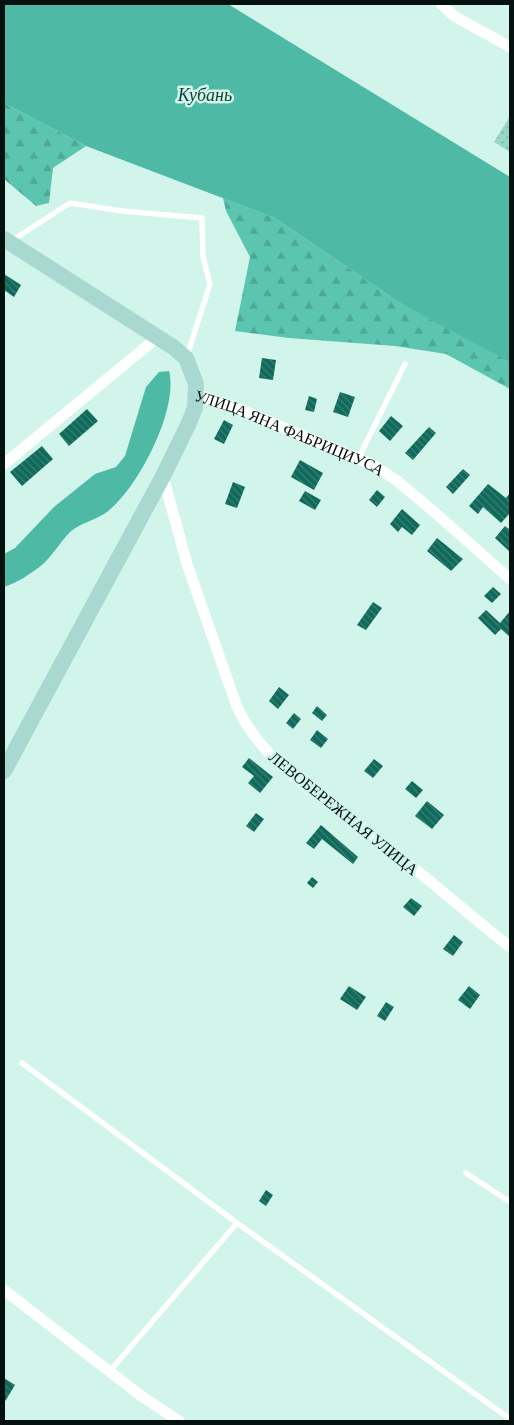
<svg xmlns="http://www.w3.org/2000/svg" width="514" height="1425" font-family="'Crimson Pro',serif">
  <defs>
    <pattern id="grass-dots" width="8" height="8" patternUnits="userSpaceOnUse" patternTransform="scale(1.25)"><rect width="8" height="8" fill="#95d8c8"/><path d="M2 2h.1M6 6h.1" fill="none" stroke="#7fb8ab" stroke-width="1.8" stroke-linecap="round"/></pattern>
    <pattern id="forest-firs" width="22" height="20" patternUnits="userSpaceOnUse" patternTransform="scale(1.25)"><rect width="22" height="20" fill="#5bc5b0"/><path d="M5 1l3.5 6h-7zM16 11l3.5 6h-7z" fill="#4ea896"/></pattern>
    <pattern id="building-back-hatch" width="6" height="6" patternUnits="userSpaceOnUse" patternTransform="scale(1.25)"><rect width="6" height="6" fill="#0f6a5b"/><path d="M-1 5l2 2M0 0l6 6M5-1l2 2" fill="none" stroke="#387e72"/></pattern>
  </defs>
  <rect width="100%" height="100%" fill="#d1f4eb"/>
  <polygon fill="url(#grass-dots)" points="510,116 510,152 494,142"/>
  <g fill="url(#forest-firs)">
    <polygon points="4,103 86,146 53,168 49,203 36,206 4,179"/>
    <polygon points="223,198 275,218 403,305 507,359 510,362 510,389 446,354 395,346 289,338 235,331 250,257 226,211"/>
  </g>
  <g fill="#4eb9a4">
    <polygon points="4,4 228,4 510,177 510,362 403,305 275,218 86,146 4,103"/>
    <path d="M169,371C179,409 138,488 107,512C96,520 80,523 70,532C60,542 53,555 43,564C31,574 18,582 4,587V554L15,548L54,507L95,474L116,467L125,456L146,387L159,372Z"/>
  </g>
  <g fill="url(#building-back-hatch)">
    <polygon points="4,274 21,285 14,297 4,290"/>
    <polygon points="262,358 276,360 273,380 259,378"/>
    <polygon points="340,392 355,397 348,417 333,412"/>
    <polygon points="309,396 317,399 314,412 305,410"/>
    <polygon points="87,409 98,421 69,446 59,434"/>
    <polygon points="391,416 403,426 390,441 379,431"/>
    <polygon points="224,420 233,425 224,444 214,439"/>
    <polygon points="429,427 436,433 413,460 405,453"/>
    <polygon points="42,446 53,459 22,486 10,472"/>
    <polygon points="300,460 323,473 314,490 291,477"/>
    <polygon points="463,469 470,475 453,494 446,487"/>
    <polygon points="233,482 245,487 237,508 225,504"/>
    <polygon points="488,484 506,498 510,493 510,513 501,523 483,507 478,514 469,506"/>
    <polygon points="377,490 385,497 377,507 369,500"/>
    <polygon points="305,491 321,500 315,510 299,501"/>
    <polygon points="402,509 420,525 412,535 402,527 398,532 390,524"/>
    <polygon points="505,526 510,530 510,552 495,538"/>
    <polygon points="437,538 463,559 451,571 427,551"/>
    <polygon points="493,587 501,594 492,603 484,596"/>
    <polygon points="373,602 382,608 366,630 357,625"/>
    <polygon points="486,610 500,623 510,611 510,637 501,629 495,635 478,618"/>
    <polygon points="279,687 289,695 278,709 269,701"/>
    <polygon points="317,706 327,715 322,721 312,713"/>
    <polygon points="294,713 301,719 293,729 286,723"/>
    <polygon points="317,730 328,739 321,748 310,740"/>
    <polygon points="249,758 273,777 260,793 248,783 254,776 242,767"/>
    <polygon points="374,759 383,766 373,778 364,771"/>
    <polygon points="412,781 423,790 416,798 405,789"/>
    <polygon points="427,801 444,815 432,829 415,816"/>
    <polygon points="256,813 264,819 254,832 246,826"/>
    <polygon points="321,825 358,857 353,864 322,839 314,849 306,843"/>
    <polygon points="312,877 318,882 313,888 307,883"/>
    <polygon points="411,898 422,906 414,916 403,907"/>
    <polygon points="454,935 463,942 453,956 443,949"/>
    <polygon points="349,986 366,997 357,1010 340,999"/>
    <polygon points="469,986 480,995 470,1009 458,1000"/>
    <polygon points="386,1002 394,1007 385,1021 377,1016"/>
    <polygon points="266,1190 273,1195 266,1206 259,1201"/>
    <polygon points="4,1378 15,1385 4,1403"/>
  </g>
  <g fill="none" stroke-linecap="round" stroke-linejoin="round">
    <g stroke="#fff" stroke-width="5.5">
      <polyline points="11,241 70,203 122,211 202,218 203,257 210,284 187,356"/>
      <polyline points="358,459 405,364"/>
      <polyline points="22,1063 237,1223 510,1419"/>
      <polyline points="466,1173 510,1202"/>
      <polyline points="109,1372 237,1223"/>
    </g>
    <g stroke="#fff" stroke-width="11">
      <polyline points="441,4 454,16 510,47"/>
      <path id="s1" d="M197,395L232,406L373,465L396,480L433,511L510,579"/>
      <polyline points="4,464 158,337"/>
      <path d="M163,476L187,564L237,707C266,769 331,802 383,843C426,877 467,913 510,947"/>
      <polyline points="4,1290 140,1395 179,1421"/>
    </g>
    <polyline stroke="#a9d8d0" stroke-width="16" points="4,239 173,347 186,358 196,384 195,408 188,425 163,476 4,771"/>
  </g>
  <g text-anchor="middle" stroke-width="5" stroke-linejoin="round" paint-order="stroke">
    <g font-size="16" fill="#05110e" stroke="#d1f4eb">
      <text dy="6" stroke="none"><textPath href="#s1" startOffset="100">УЛИЦА ЯНА ФАБРИЦИУСА</textPath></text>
      <text transform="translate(344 813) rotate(39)" y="6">ЛЕВОБЕРЕЖНАЯ УЛИЦА</text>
    </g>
    <g font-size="18" font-style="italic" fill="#114138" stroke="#d1f4eb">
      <text x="205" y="101">Кубань</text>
    </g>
  </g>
  <rect width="514" height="1425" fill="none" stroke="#05110e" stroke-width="10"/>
</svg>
